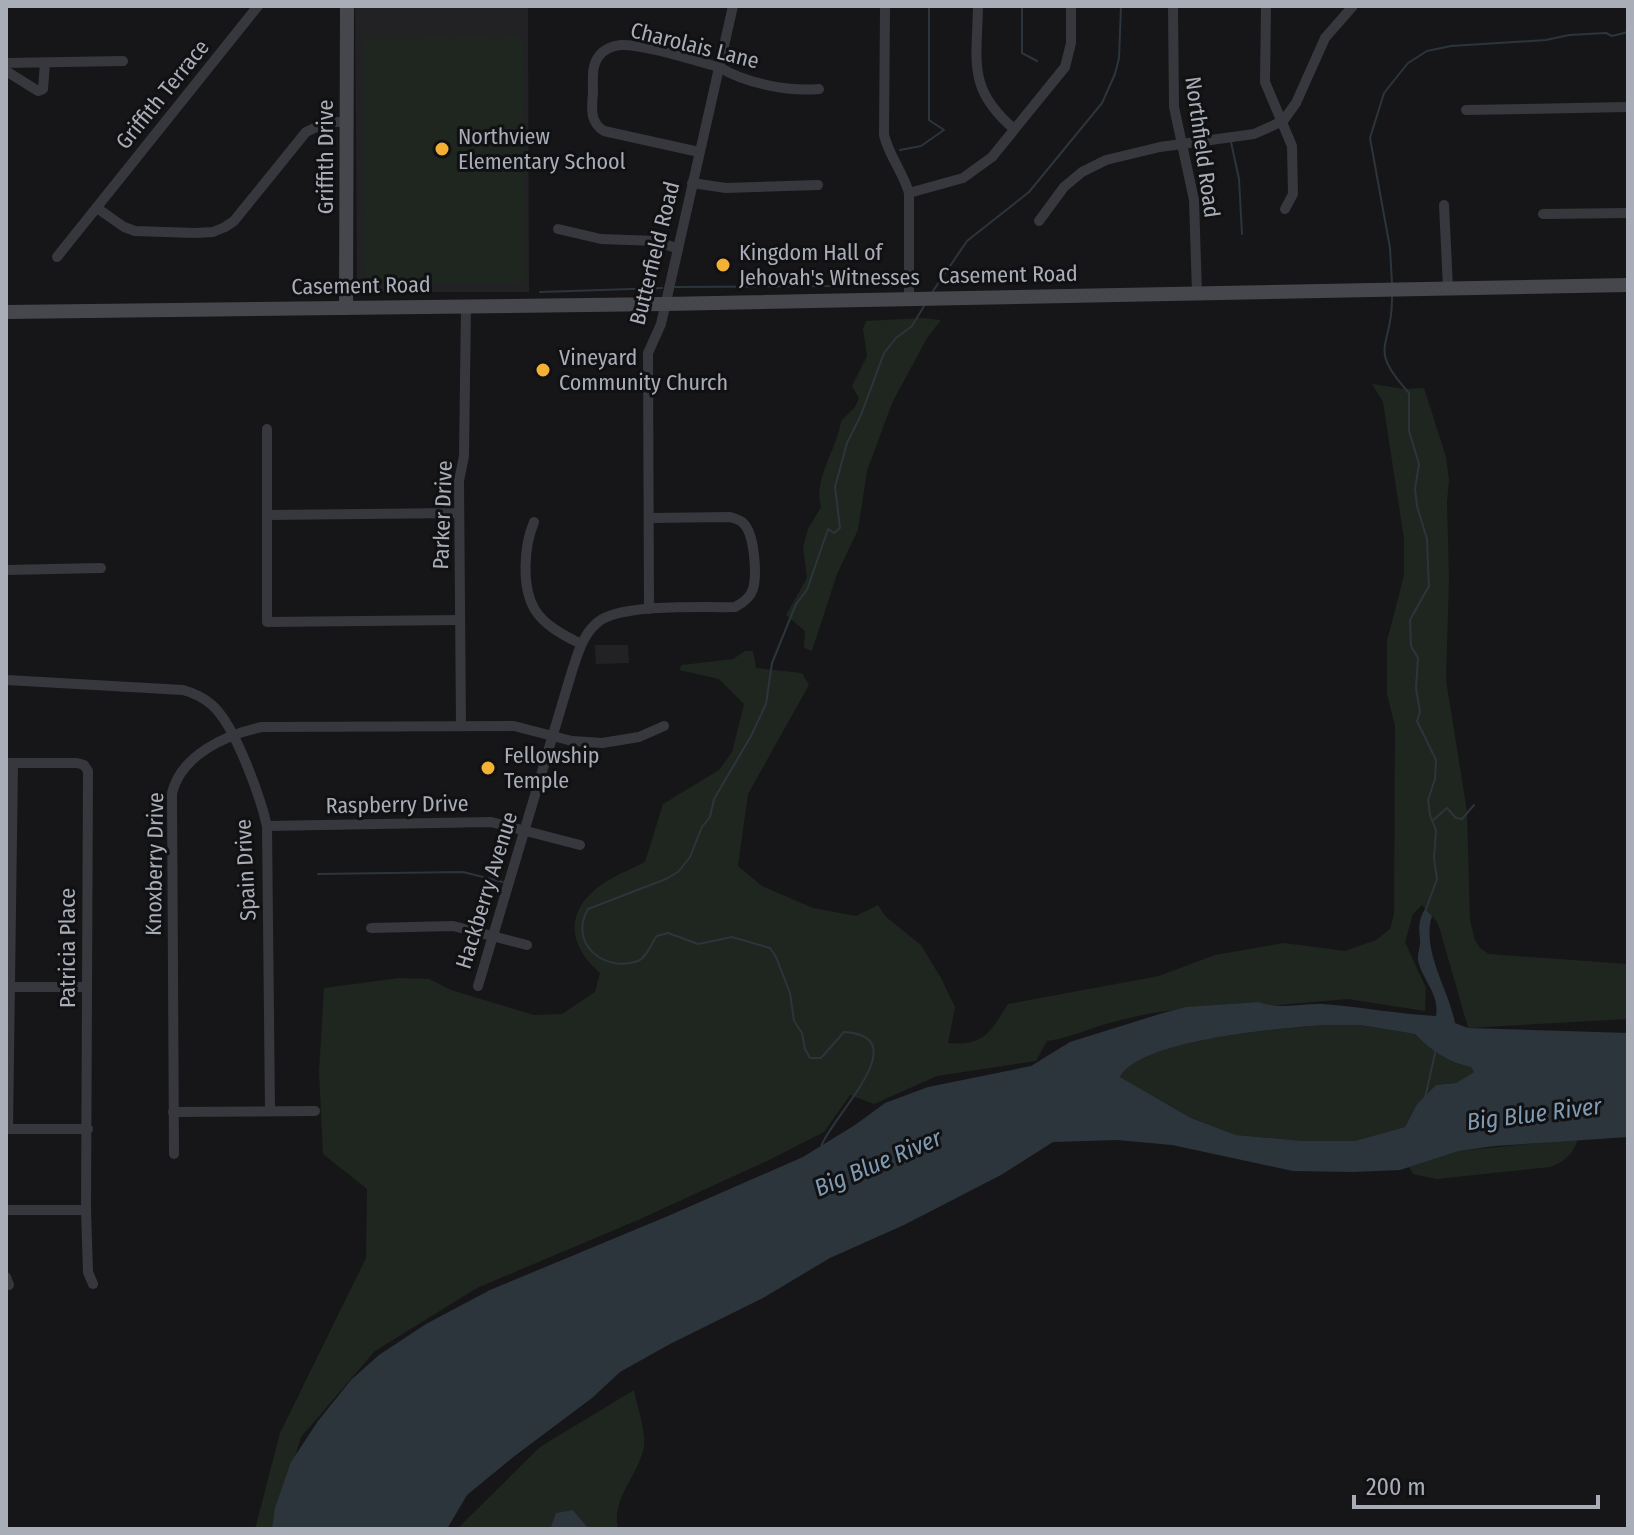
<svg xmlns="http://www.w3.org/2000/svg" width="1634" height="1535" font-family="'Fira Sans Condensed',sans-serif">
  <rect width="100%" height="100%" fill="#161618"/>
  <g fill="#222225">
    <polygon points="355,6 528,6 529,292 357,292"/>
    <polygon points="595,645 628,645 629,663 596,664"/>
  </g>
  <g fill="#1e261f">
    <polygon points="523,37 525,283 365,285 363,38"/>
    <path d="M922,318L941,320L927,338L892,403L867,471L858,530L837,574L812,651L804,648L805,631L786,615L807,578L803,547L808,529L821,507C813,478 837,450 841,421L855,407L859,398L852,386L867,356L863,329L866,321Z"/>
    <path d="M1372,384L1405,389L1424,388L1446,457L1449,480L1447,502L1449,578L1446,680L1467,811L1470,920L1475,940L1480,948L1489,954L1628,964V1019L1468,1028L1440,930L1437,922L1422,905L1413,914L1405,942L1426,988L1425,1011L1348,999L1268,1006L1259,1002C1208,1006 1156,1009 1106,1024C1086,1030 1068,1038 1047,1041L1036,1061L937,1076L874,1104L850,1095L824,1132L767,1161L638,1220L477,1288L375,1351L301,1437L274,1529H255L280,1433L366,1258L367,1189L323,1154L319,1072L324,988L399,978L429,979L451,990L534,1015L562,1014L595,992L600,973C568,946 564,911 601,885C614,876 631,869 645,862L663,804L719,770L732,752L744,704L719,679L679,670L682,665L733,659L745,651H753L756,668L802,673L809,685L748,794L738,866L762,886L813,908L856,916L878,905L886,917L921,945L941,978L955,1007L948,1043C985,1046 990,1032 1008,1004L1159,976L1215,955L1284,943L1345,951L1376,940L1390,929L1394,914L1395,726L1387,694V641L1404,575V539L1383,402Z"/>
    <path d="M1325,1025H1361L1415,1034C1431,1051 1448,1062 1472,1067L1474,1072L1456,1083L1436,1085L1417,1104L1405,1127L1356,1141H1303L1236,1135L1191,1118L1120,1077C1139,1039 1284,1028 1325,1025Z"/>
    <path d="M1578,1139C1573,1154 1564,1162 1550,1167L1437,1179L1413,1174L1409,1167L1459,1151Z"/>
    <path d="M634,1390C637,1407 646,1430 644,1446C639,1476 611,1497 618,1529H589L573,1510L556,1514L550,1529H457L540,1447Z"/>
  </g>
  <g fill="#2c353c" fill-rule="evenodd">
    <path d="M1425,909L1432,916C1421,950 1449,990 1455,1023L1468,1028L1628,1033V1137L1495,1146L1459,1151L1400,1170L1353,1172L1293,1171L1172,1145L1117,1140L1053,1142L1001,1175L904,1225L830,1258L763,1298L670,1344L620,1372L592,1398L512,1458L467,1495L447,1529H272L275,1508L291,1462L318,1421L351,1380L379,1355L426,1324L490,1290L668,1216L803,1157L855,1125L885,1103L928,1087L1031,1066L1070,1042L1163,1013L1186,1007L1259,1002C1278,1010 1302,1003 1322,1004C1361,1007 1398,1014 1436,1016C1440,994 1422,980 1418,960C1417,954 1421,946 1420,940C1419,927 1418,921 1425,909ZM1325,1025H1361L1415,1034C1431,1051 1448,1062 1471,1067L1474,1072L1456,1083L1436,1085L1417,1104L1405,1127L1355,1141H1303L1236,1135L1191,1118L1120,1077C1140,1039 1284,1028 1325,1025Z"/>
    <polygon points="573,1510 589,1529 550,1529 556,1513"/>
  </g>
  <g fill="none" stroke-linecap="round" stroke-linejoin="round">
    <g stroke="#2c353c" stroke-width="2">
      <polyline points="1022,6 1022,53 1037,61"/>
      <polyline points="1231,142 1239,179 1242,234"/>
      <polyline points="900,150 921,146 944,130 929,120 929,6"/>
      <polyline points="1392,283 1390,248 1370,138 1384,93 1408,63 1427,51 1451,46 1546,40 1569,35 1606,33 1612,36 1628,32"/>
      <polyline points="675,287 834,286"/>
      <polyline points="540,292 662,288"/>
      <polyline points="931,294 967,241 1029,192 1102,103 1115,74 1119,58 1121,6"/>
      <path d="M1392,297C1393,348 1366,346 1409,393V431L1419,464L1415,489L1417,506L1427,539L1428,566L1429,586L1410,620L1411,646L1418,658L1416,688L1420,712L1417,721L1436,760L1435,779L1428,800L1430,815L1436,830L1434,859L1437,879L1425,912"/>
      <polyline points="1432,821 1447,808 1456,818 1462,819 1474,805"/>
      <polyline points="318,874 463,872 503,882"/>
      <polyline points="1425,1098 1436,1049"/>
      <path d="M821,1147C829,1119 919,1036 844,1032L821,1058H810L805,1049L802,1033L794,1021L790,993L776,957L770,948L732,937L698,944L668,933L657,936C651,943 647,958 638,961C605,973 568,944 588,909L666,879L678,872L690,857L702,827L710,817L714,799L751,736L766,704L772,663L796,604L807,590L828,529L834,533L840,528L835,487L847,443L861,415L884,353L896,338L912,326L924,306"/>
    </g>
    <g stroke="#37383d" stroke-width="10">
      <path d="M885,6L884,135C889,156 903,172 909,193V299"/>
      <path d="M978,6C977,62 967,89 1014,129"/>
      <polyline points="1173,6 1174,107 1194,200 1197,293"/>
      <polyline points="1266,6 1265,82 1292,146 1293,194 1285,209"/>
      <polyline points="6,63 123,61"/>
      <polyline points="6,71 38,91 43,89 45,63"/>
      <polyline points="1466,110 1628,107"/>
      <path d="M699,152L604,131C589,122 592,107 593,92C593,80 591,66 599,56C604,49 612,46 621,45C643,44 695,61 719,67C745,83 788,92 819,89"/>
      <polyline points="692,183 726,188 818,185"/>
      <polyline points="909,193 963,178 992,157 1065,67 1071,43 1071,6"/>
      <polyline points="1444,205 1448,288"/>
      <polyline points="97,208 124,227 135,231 195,233 213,232 225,227 234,221 306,132 327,122 347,122"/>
      <polyline points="1543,214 1628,213"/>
      <polyline points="1039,221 1064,187 1082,172 1106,160 1160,147 1254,134 1283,121 1296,103 1325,38 1353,6"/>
      <polyline points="558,229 601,239 657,241 678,249"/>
      <polyline points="57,257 258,6"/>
      <polyline points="267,429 267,622 460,620"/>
      <polyline points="267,515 459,513"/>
      <path d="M534,522C524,546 521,587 535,610C545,626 565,636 581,644"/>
      <polyline points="6,570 101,568"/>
      <polyline points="649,609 648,353 661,324 733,6"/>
      <path d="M6,680L183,690C194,693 203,697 212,705C235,725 260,796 267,826L270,1111"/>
      <polyline points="461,726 459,481 464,456 466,305"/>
      <polyline points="6,763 77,763 84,765 88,771 86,1210 88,1272 93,1284"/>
      <polyline points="267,826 491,822 580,845"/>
      <polyline points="371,928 453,926 527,945"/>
      <path d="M478,986L572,671C578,653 583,634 598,622C621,603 703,608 735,607C743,603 750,598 753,589C757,575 755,532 742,522C740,520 733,518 730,517L649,518"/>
      <polyline points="6,987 87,987"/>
      <polyline points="173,1112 315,1111"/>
      <polyline points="6,1129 88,1129"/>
      <polyline points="8,1129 13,763"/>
      <path d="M174,1154L172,793C181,755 227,734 262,727L514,726L572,741L602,743L639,737L664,726"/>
      <polyline points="6,1210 86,1210"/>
      <polyline points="6,1277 9,1285"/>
    </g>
    <g stroke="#45474d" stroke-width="14">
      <polyline points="346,308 347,6"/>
      <polyline points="6,312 665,304 1628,285"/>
    </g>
  </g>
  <g fill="#f2b134" stroke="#111113" stroke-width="3">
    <circle cx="442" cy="149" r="8"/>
    <circle cx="723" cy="265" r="8"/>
    <circle cx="543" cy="370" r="8"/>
    <circle cx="488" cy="768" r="8"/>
  </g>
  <g text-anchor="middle" stroke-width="6" stroke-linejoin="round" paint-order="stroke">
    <g font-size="22" fill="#a8adb8" stroke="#111113">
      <text transform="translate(695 45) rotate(14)" y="8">Charolais Lane</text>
      <text transform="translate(162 94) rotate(-51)" y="8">Griffith Terrace</text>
      <text transform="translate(1203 147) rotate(82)" y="8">Northfield Road</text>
      <text transform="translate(325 157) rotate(-90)" y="8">Griffith Drive</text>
      <text transform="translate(654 253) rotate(-76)" y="8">Butterfield Road</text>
      <text transform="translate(1008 274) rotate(-1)" y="8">Casement Road</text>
      <text transform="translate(361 285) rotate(-1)" y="8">Casement Road</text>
      <text transform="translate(442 515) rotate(-88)" y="8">Parker Drive</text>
      <text transform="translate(397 804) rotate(-1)" y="8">Raspberry Drive</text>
      <text transform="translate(154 864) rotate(-89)" y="8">Knoxberry Drive</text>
      <text transform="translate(245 870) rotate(-93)" y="8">Spain Drive</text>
      <text transform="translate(486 890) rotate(-73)" y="8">Hackberry Avenue</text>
      <text transform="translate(67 948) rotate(-90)" y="8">Patricia Place</text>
    </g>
    <g font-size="22" fill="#a8adb8" stroke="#111113" text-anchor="start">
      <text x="458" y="144">Northview<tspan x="458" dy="25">Elementary School</tspan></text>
      <text x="739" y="260">Kingdom Hall of<tspan x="739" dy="25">Jehovah's Witnesses</tspan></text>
      <text x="559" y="365">Vineyard<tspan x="559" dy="25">Community Church</tspan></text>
      <text x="504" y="763">Fellowship<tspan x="504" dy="25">Temple</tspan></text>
    </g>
    <g font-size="24" font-style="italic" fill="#7f9bb3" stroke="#111113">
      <text transform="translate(1534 1114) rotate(-7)" y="8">Big Blue River</text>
      <text transform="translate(878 1163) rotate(-23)" y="8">Big Blue River</text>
    </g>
  </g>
  <rect width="1634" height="1535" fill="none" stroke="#a8adb8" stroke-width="16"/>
  <path d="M1354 1495v12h244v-12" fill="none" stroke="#a8adb8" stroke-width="4"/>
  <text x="1366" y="1495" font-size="24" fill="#a8adb8" stroke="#111113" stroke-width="6" paint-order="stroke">200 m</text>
</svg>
